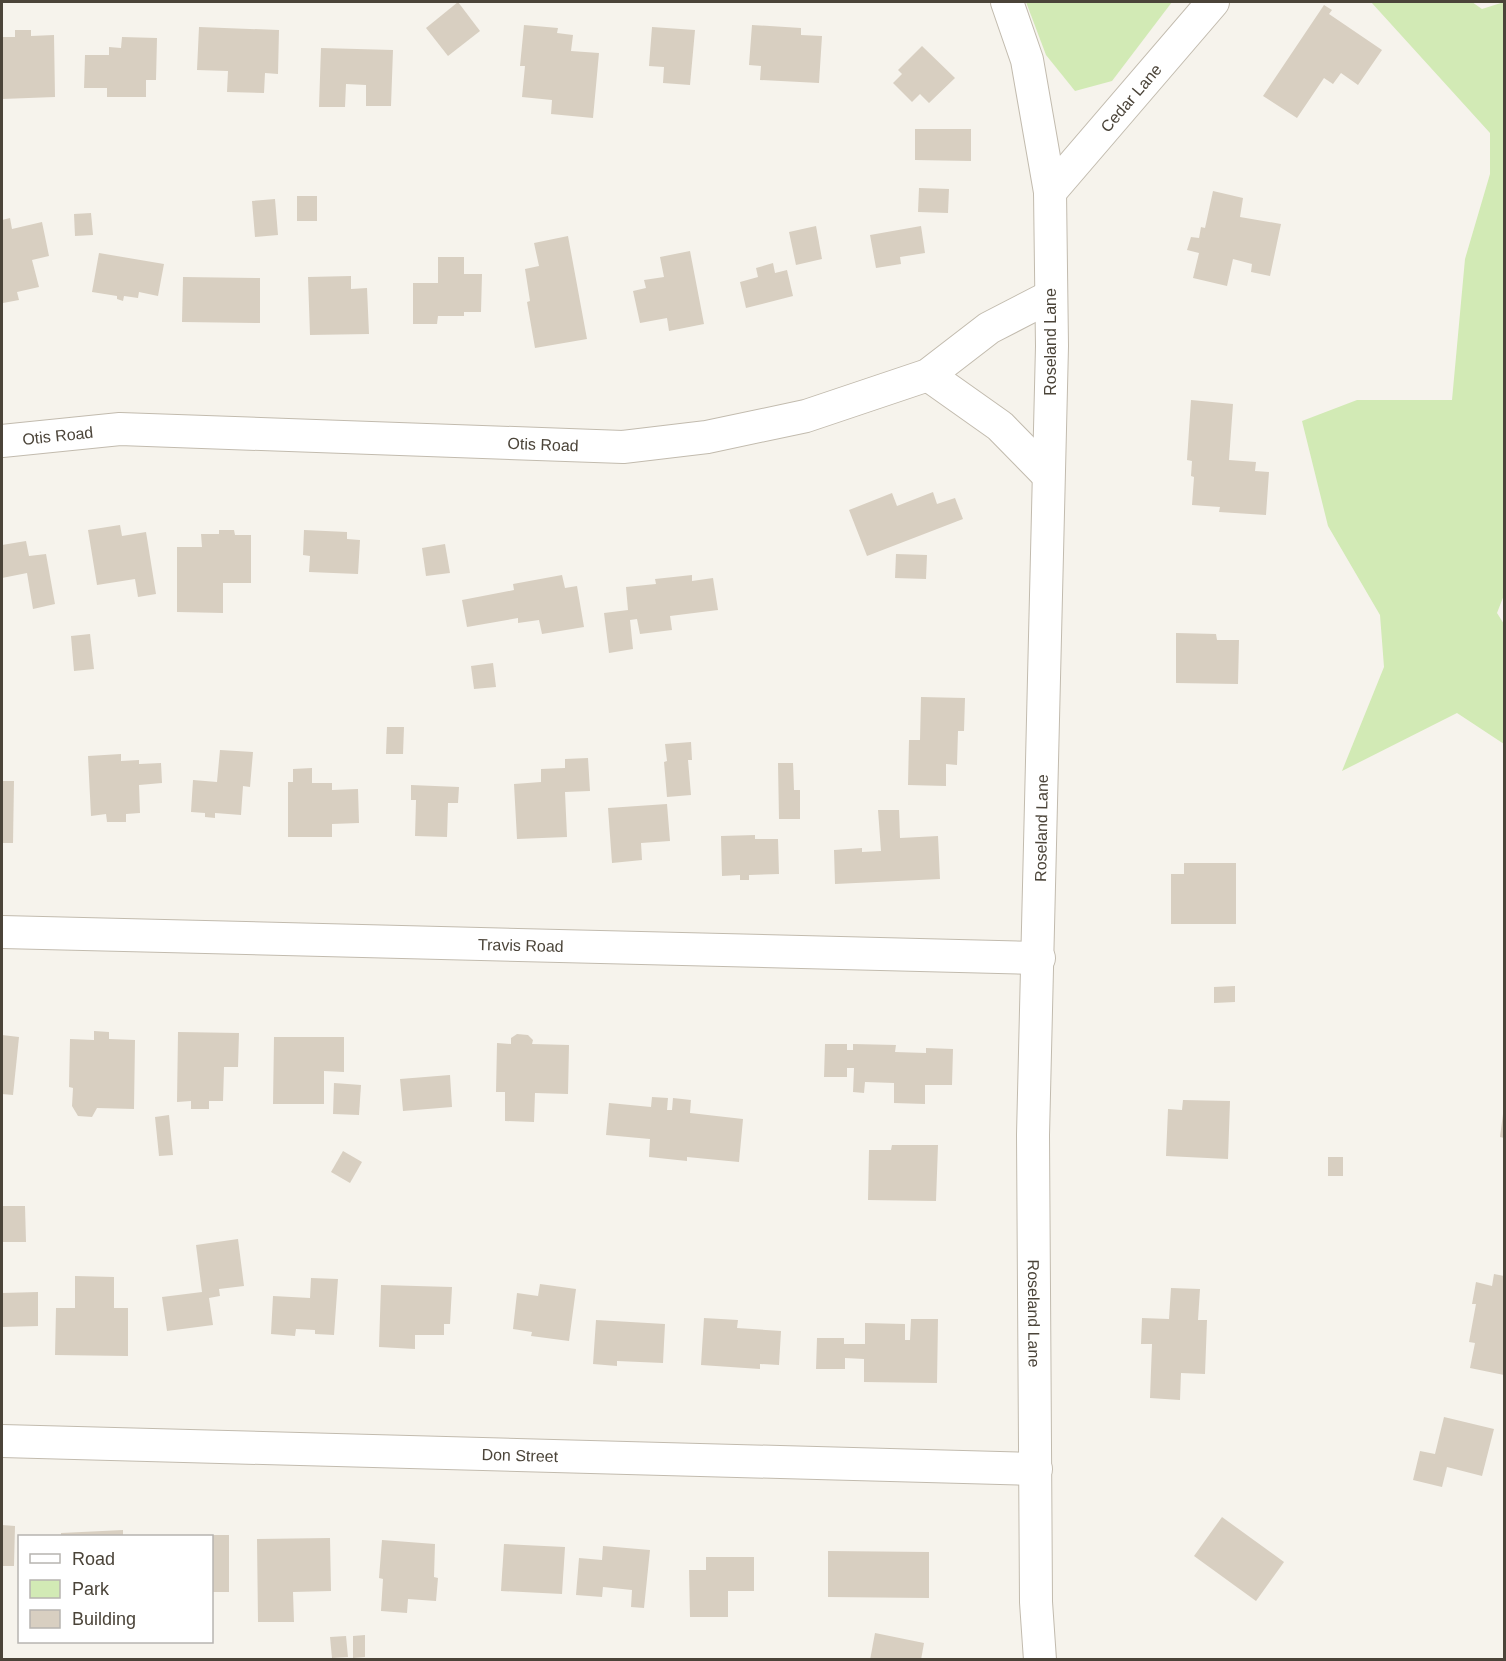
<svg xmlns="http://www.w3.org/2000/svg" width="1506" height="1661" font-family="Arial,sans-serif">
  <rect width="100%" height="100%" fill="#f6f3ec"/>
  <g fill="#d2eab5">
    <polygon points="1026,2 1172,2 1112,81 1075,91 1046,55"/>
    <polygon points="1371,2 1472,2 1482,9 1504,2 1504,595 1497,613 1504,624 1504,744 1457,713 1342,771 1384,667 1380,615 1328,526 1302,421 1357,400 1452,400 1465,259 1490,174 1490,133"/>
  </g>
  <g fill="#d8cfc1">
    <polygon points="458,2 480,31 448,56 426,28"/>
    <polygon points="1324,5 1332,10 1329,14 1382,50 1358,85 1341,73 1333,84 1324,78 1297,118 1263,96"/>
    <polygon points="524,25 558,28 557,33 573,35 571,51 599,53 593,118 551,114 552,100 522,97 525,66 520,66"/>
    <polygon points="752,25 801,28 801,35 822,36 819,83 760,80 761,66 749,65"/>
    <polygon points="199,27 279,30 278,74 265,73 264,93 227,92 228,71 197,70"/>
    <polygon points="652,27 695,30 690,85 663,83 664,67 649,66"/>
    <polygon points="15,30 31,30 31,36 54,35 55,97 2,99 2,37 15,37"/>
    <polygon points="122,37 157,38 156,80 146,80 146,97 107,97 107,88 84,88 85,55 109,55 109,47 121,48"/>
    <polygon points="922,46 955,78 929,103 920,94 912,102 893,83 902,74 898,70"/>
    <polygon points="321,48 393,50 391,106 366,106 366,85 346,84 345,107 319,107"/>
    <polygon points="915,129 971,129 971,161 915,160"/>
    <polygon points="919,188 949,189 948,213 918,212"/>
    <polygon points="1213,191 1243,198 1240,217 1281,224 1270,276 1251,272 1252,264 1233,259 1227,286 1193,278 1199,253 1187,250 1191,237 1199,238 1201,227 1205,228"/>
    <rect x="297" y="196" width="20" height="25"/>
    <polygon points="275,199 278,235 255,237 252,201"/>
    <polygon points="91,213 93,235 75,236 74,214"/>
    <polygon points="10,218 12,229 42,222 49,256 32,260 39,287 17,292 19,300 3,303 2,220"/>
    <polygon points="816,226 822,259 796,265 789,232"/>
    <polygon points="921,226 925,253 900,257 901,264 876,268 870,235"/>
    <polygon points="568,236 587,339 535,348 527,302 530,301 525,269 539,266 534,243"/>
    <polygon points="690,251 704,324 669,331 667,318 640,323 633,291 646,288 644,280 664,277 660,257"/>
    <polygon points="99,253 164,264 158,296 139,292 138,298 124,296 123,301 117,299 117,296 92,292"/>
    <polygon points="438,257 464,257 464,274 482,274 481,312 464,312 464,316 438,316 437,324 413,324 413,283 438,283"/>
    <polygon points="773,263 775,273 787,270 793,296 746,308 740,282 758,277 756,268"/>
    <polygon points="351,276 351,289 367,288 369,334 310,335 308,277"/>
    <polygon points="183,277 260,278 260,323 182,322"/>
    <polygon points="1191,400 1233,404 1229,460 1256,462 1255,471 1269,472 1266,515 1219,512 1220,507 1192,505 1194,477 1191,476 1192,461 1187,460"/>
    <polygon points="933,492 937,504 955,498 963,519 867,556 849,510 892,493 897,506"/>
    <polygon points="120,525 122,536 146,532 156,594 138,597 135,579 97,585 88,530"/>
    <polygon points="219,530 234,530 235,535 251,535 251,583 223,583 223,613 177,612 177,547 202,547 201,534 219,534"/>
    <polygon points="304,530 347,532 347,539 360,540 358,574 309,572 310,556 303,555"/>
    <polygon points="26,541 29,556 46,554 55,604 33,609 27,573 2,578 2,545"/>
    <polygon points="445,544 450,573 426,576 422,548"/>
    <polygon points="896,554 927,555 926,579 895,578"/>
    <polygon points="562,575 565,588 577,586 584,627 542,634 539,620 518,623 518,618 467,627 462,600 514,590 513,584"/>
    <polygon points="692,575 692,581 713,578 718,610 670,616 672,630 640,634 637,619 630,620 633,649 609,653 604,613 628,610 626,587 656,584 655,579"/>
    <polygon points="1176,633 1216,634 1217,640 1239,640 1238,684 1176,683"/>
    <polygon points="90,634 94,669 74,671 71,636"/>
    <polygon points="493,663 496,687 474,689 471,666"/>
    <polygon points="921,697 965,698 964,731 958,731 957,765 946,764 946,786 908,785 909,740 920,740"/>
    <polygon points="387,727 404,727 403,754 386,754"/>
    <polygon points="691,742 692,760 688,760 691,795 667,797 664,762 667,761 665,744"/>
    <polygon points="220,750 253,752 250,787 243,786 241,815 215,813 215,818 205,817 205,813 191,812 193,780 217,782"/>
    <polygon points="121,754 121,761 139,760 139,764 161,763 162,783 139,785 140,813 126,814 126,822 107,822 106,814 91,816 88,756"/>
    <polygon points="588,758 590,791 565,792 567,837 517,839 514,784 541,782 541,769 565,768 565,759"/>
    <polygon points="778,763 793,763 794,790 800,790 800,819 779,819"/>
    <polygon points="312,768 312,783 332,783 332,790 358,789 359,823 332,824 332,837 288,837 288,782 293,782 293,769"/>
    <polygon points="2,781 14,781 13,843 2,843"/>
    <polygon points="411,785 459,787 458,803 448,803 447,837 415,836 416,800 411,800"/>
    <polygon points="667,804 670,841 641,843 642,860 612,863 608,808"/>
    <polygon points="878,810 899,810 900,838 938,836 940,879 835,884 834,850 862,848 862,852 881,851"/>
    <polygon points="755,835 755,839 778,839 779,874 749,875 749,880 740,880 740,875 722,876 721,836"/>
    <polygon points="1184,863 1236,863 1236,924 1171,924 1171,874 1184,874"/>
    <polygon points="1235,986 1235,1002 1214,1003 1214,987"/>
    <polygon points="94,1031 109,1032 109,1039 135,1040 134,1109 97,1108 92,1117 78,1116 72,1106 73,1088 69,1087 70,1039 94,1040"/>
    <polygon points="178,1032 239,1033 238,1067 224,1067 223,1101 209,1101 209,1109 191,1109 191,1101 177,1102"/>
    <polygon points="517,1034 528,1035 533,1040 532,1044 569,1045 568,1094 535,1093 534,1122 505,1121 505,1092 496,1092 497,1043 511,1044 511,1038"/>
    <polygon points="2,1035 19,1037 13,1095 2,1094"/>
    <polygon points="274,1037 344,1037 344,1072 324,1071 324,1104 273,1104"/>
    <polygon points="825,1044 847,1044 847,1050 853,1050 853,1044 896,1045 895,1052 926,1053 926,1048 953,1049 952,1085 925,1085 925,1104 894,1103 894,1083 865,1082 864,1093 853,1092 854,1068 847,1068 847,1077 824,1077"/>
    <polygon points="450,1075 452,1107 403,1111 400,1079"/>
    <polygon points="334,1083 361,1085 359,1115 333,1114"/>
    <polygon points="652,1097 668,1098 667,1110 672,1110 673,1098 691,1100 690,1113 743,1119 739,1162 687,1157 687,1161 649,1157 650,1139 606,1135 609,1103 651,1107"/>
    <polygon points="1183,1100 1230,1101 1228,1159 1166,1156 1168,1109 1182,1110"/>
    <polygon points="1503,1114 1504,1114 1504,1138 1500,1137"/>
    <polygon points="169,1115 173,1155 159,1156 155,1117"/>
    <polygon points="892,1145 938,1145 936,1201 868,1200 869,1150 891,1150"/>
    <polygon points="343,1151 362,1162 350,1183 331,1172"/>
    <rect x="1328" y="1157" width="15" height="19"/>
    <polygon points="2,1206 25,1206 26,1242 3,1242"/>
    <polygon points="238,1239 244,1286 219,1289 220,1296 209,1298 213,1325 167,1331 162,1297 202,1292 196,1245"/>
    <polygon points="1494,1274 1504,1276 1504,1375 1470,1368 1475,1343 1469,1342 1476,1304 1472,1304 1476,1282 1492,1286"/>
    <polygon points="75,1276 114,1277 114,1308 128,1308 128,1356 55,1355 56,1308 75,1308"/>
    <polygon points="311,1278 338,1279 334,1335 315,1334 315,1330 296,1329 295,1336 271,1334 273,1296 310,1298"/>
    <polygon points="540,1284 576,1289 569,1341 531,1336 532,1332 513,1329 517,1293 538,1296"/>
    <polygon points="381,1285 452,1287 450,1324 444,1324 444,1335 415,1335 415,1349 379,1347"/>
    <polygon points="1171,1288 1200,1289 1198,1320 1207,1320 1205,1374 1181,1373 1180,1400 1150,1398 1152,1344 1141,1344 1142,1318 1169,1319"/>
    <polygon points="38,1292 38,1326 2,1327 2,1293"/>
    <polygon points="704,1318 738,1320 737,1328 781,1331 779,1365 760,1364 760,1369 701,1365"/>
    <polygon points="911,1319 938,1319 937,1383 864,1382 864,1359 845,1358 845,1369 816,1369 817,1338 844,1338 844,1344 865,1344 865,1323 905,1324 905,1340 910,1340"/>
    <polygon points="596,1320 665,1324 663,1363 617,1361 617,1366 593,1364"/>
    <polygon points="1444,1417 1494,1429 1482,1476 1447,1467 1442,1487 1413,1480 1420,1451 1435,1454"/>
    <polygon points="1222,1517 1284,1562 1256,1601 1194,1556"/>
    <polygon points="2,1525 15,1526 14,1566 2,1566"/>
    <polygon points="123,1530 123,1536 61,1536 61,1533"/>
    <rect x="212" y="1535" width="17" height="57"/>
    <polygon points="330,1538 331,1591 293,1592 294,1622 258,1622 257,1539"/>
    <polygon points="382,1540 435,1544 434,1577 438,1578 436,1601 408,1599 407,1613 381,1611 383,1579 379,1578"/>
    <polygon points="504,1544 565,1547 562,1594 501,1591"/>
    <polygon points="603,1546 650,1550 644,1608 631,1607 632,1590 603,1587 602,1597 576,1595 579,1558 602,1560"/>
    <polygon points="828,1551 929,1552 929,1598 828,1597"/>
    <polygon points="706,1557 754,1557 754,1591 728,1591 728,1617 690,1617 689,1570 706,1570"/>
    <polygon points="875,1633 924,1643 921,1660 870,1660"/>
    <polygon points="365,1635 365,1657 353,1658 353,1636"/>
    <polygon points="346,1636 348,1657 332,1658 330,1637"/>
  </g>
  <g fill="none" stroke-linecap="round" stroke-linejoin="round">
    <g stroke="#c2bbae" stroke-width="34">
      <g id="street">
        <path id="s1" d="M1007,2L1027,60L1050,192L1052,346L1033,1135L1036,1602L1040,1660"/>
        <path id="s2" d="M1050,192L1213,2"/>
        <polyline points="928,375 1000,426 1048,475"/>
        <path id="s3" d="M2,441L120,429L623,447L707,437L806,416L928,375L989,328L1051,296"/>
        <path id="s4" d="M2,932L1039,958"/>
        <path id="s5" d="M2,1441L1036,1469"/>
      </g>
    </g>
    <use href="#street" stroke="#fff" stroke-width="32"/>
  </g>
  <g text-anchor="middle" stroke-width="4.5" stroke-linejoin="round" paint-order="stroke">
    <g font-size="16" fill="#4b4439" stroke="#fff">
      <text dy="6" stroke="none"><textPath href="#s2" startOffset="124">Cedar Lane</textPath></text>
      <text transform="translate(1050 342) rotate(-90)" y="6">Roseland Lane</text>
      <text dy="6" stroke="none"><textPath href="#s3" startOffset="56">Otis Road</textPath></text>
      <text dy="6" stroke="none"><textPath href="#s3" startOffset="542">Otis Road</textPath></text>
      <text transform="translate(1041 828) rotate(-89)" y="6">Roseland Lane</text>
      <text dy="6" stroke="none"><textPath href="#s4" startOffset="519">Travis Road</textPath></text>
      <text dy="6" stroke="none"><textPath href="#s1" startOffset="1317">Roseland Lane</textPath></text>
      <text dy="6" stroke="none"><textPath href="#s5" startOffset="518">Don Street</textPath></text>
    </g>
  </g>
  <rect width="1506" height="1661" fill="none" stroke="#4b4439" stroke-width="6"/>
  <rect x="18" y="1535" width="195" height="108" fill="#ffffff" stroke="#b7b4b0" stroke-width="1.5"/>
  <rect x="30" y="1554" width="30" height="9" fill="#ffffff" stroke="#b7b4b0" stroke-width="1.5"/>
  <text x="72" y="1565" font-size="18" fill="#4b4439">Road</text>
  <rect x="30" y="1580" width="30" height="18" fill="#d2eab5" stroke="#b7b4b0" stroke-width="1.5"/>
  <text x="72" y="1595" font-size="18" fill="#4b4439">Park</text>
  <rect x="30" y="1610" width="30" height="18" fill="#d8cfc1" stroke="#b7b4b0" stroke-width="1.5"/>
  <text x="72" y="1625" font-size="18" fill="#4b4439">Building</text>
</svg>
